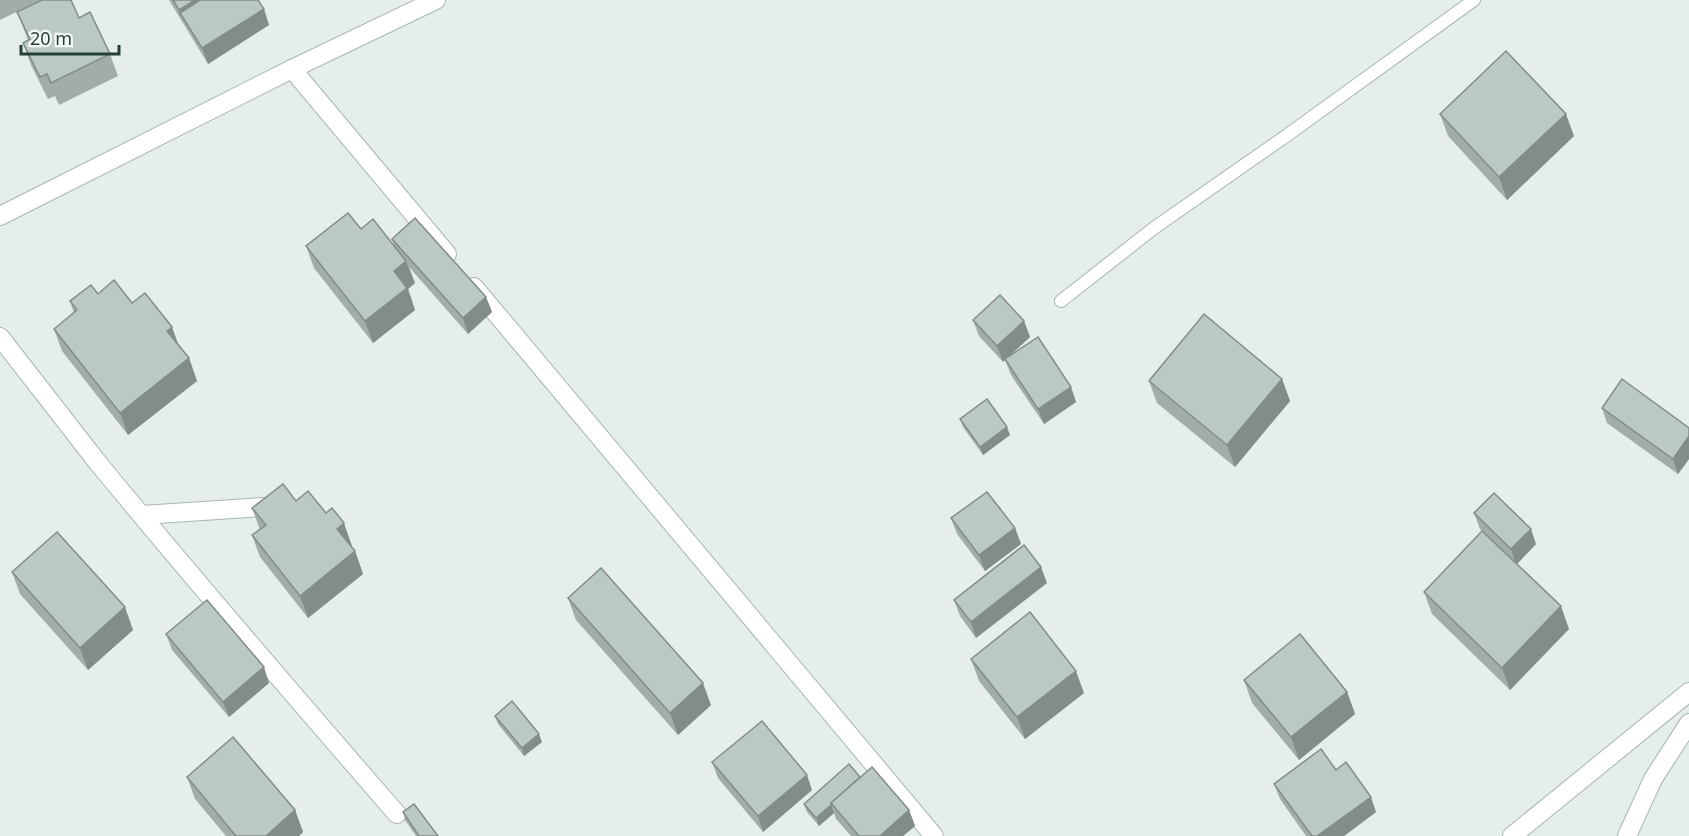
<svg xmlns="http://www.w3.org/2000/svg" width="1689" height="836" font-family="'Noto Sans',sans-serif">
  <rect width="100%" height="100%" fill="#e6eeea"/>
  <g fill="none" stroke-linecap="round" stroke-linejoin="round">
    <g stroke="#a8b6b1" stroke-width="14">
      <polyline id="lane" points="1061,301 1154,228 1286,136 1474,0"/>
    </g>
    <g stroke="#a8b6b1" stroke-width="20">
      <g id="street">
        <polyline points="292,69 447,254"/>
        <polyline points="0,216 292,69 436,0"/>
        <polyline points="474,287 934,836"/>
        <path d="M0,337C33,379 65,421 98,463C196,582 296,698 397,814"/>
        <polyline points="142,515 262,507"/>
        <polyline points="1512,836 1689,692"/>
        <polyline points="1627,836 1653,779 1689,723"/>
      </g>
    </g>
    <use href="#lane" stroke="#fff" stroke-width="12"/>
    <use href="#street" stroke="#fff" stroke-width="18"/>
  </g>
  <g fill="#a1ada8">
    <polygon points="0,0 41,0 0,20"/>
    <polygon points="169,0 258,0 269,25 208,64"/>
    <polygon points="17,12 79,18 110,54 118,76 59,105 55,96 48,99 31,65 23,43 28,40"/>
    <polygon points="1440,114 1574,136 1507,200 1448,136"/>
    <polygon points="392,239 486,297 492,312 468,334 409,267 415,283 408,289 415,310 373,343 314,268 306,246 394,245"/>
    <polygon points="98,294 132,303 179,346 189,358 197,381 128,435 62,351 54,329 74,313 70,301"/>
    <polygon points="973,320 1024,321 1030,337 1008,357 1071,387 1076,402 1044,424 1011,375 1005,360 1003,362 979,336"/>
    <polygon points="1282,379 1290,401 1235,467 1157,403 1149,381"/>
    <polygon points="1602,408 1689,436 1689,459 1678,474 1607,423"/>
    <polygon points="960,419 1010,435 983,455 963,427"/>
    <polygon points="296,501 326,513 352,546 351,546 355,551 363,574 308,618 260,557 252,535 260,530 252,508"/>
    <polygon points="1474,513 1536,544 1517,564 1569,629 1510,690 1432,614 1424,592 1487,537 1480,529"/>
    <polygon points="951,518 1015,528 1021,544 985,571 957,534"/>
    <polygon points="12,572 133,630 88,670 20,594"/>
    <polygon points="1047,583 976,638 960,616 954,600"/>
    <polygon points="568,598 711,705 678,735 576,620"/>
    <polygon points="166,634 269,683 229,717 172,650"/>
    <polygon points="971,659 1084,693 1025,739 979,681"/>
    <polygon points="1244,680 1347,692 1355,714 1299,760 1252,703"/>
    <polygon points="495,716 542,742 524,756 498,724"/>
    <polygon points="712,762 812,790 763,832 718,778"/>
    <polygon points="1336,770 1376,812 1344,836 1306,836 1280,799 1274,784"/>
    <polygon points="187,777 295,810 303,832 299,836 226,836 195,799"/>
    <polygon points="860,777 909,810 915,826 903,836 851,836 836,819 834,813 819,826 807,812 804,804"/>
    <polygon points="403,812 438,836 416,836 405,820"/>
  </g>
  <g fill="#838d88">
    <polygon points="195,0 225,0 181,15 179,10"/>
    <polygon points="264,9 269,25 208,64 202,48"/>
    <polygon points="1566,114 1574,136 1507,200 1499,177"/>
    <polygon points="406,261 415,283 408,289 415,310 373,343 365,321 394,271"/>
    <polygon points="486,297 492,312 468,334 463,318"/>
    <polygon points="1024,321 1030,337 1003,362 997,346"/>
    <polygon points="172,327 180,349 167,331"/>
    <polygon points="189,358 197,381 128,435 120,413"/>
    <polygon points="1282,379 1290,401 1235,467 1227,445"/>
    <polygon points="1071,387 1076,402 1044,424 1038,409"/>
    <polygon points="1007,427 1010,435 983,455 980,447"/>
    <polygon points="1689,436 1689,459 1678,474 1673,459"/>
    <polygon points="344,523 352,546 345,551 337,529"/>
    <polygon points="1015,528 1021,544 985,571 979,555"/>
    <polygon points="1531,529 1536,544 1516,565 1511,549"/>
    <polygon points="355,551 363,574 308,618 300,596"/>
    <polygon points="1041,567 1047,583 976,638 971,622"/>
    <polygon points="1561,606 1569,629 1510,690 1502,668"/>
    <polygon points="125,607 133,630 88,670 80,648"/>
    <polygon points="264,667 269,683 229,717 223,702"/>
    <polygon points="1076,671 1084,693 1025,739 1017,717"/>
    <polygon points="703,683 711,705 678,735 670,713"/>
    <polygon points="1347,692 1355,714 1299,760 1291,737"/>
    <polygon points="539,734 542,742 524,756 522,748"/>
    <polygon points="807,775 812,790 763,832 758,816"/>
    <polygon points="1371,797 1376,812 1344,836 1317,836"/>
    <polygon points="831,804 834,813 819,826 816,818"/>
    <polygon points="295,810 303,832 299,836 266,836"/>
    <polygon points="909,810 915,826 903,836 880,836"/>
  </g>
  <g fill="#bbc9c3" stroke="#838d88" stroke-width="1.5">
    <polygon points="42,0 71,0 79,18 90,12 110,54 51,83 47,74 40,77 23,43 30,39 17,12"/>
    <polygon points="173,0 195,0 179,10"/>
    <polygon points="200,0 258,0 264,9 202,48 180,13"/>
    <polygon points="1506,51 1566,114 1499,177 1440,114"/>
    <polygon points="348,213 361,229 373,219 406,261 394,271 407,288 365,321 306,246"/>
    <polygon points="415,218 486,297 463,318 392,239"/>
    <polygon points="114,280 132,303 145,293 172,327 167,331 189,358 120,413 54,329 77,310 70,301 91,285 98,294"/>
    <polygon points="1000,295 1024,321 997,346 973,320"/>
    <polygon points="1204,314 1282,379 1227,445 1149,381"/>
    <polygon points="1038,337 1071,387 1038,409 1005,359"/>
    <polygon points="1622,379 1689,428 1689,436 1673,459 1602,408"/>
    <polygon points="987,399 1007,427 980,447 960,419"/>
    <polygon points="283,484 296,501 308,491 326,513 332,508 344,523 337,529 355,551 300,596 252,535 266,525 252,508"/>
    <polygon points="987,492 1015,528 979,555 951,518"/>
    <polygon points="1494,493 1531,529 1511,549 1474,513"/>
    <polygon points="1482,531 1561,606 1502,668 1424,592"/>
    <polygon points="57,532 125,607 80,648 12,572"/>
    <polygon points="1024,545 1041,567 971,622 954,600"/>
    <polygon points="601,568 703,683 670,713 568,598"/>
    <polygon points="207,600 264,667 223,702 166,634"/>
    <polygon points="1030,612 1076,671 1017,717 971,659"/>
    <polygon points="1300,634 1347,692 1291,737 1244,680"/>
    <polygon points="512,701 539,734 522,748 495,716"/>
    <polygon points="762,721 807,775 758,816 712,762"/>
    <polygon points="233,737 295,810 266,836 236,836 187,777"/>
    <polygon points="1321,749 1336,770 1346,762 1371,797 1317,836 1312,836 1274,784"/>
    <polygon points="849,764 860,777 831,803 832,804 816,818 804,804"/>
    <polygon points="872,767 909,810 880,836 859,836 831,803"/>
    <polygon points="414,804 438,836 419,836 403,812"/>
  </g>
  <path d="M21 45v9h98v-9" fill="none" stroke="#253f37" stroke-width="3"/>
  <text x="30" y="45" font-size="18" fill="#253f37" stroke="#f6faf8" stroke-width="4.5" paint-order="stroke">20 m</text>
</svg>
